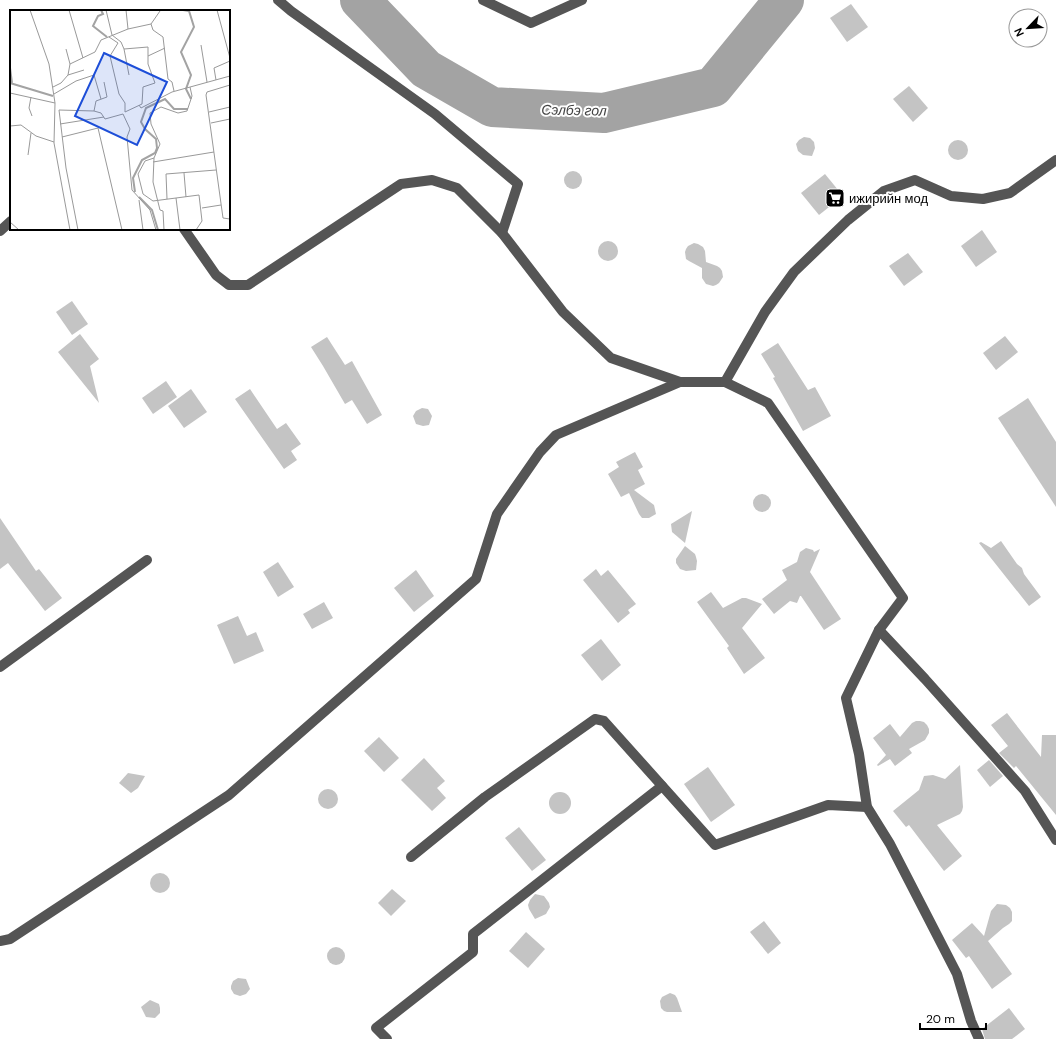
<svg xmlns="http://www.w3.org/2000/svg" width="1056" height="1039" font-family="'DM Sans',sans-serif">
  <rect width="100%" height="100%" fill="#fff"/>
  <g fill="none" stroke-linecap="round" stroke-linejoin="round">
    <polyline stroke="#a3a3a3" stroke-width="40" points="360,0 426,69 492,107 604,113 713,87 784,0"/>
  </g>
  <g fill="#c4c4c4">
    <polygon points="851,4 868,27 847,42 830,18"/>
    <polygon points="909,86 928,108 913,122 893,99"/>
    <polygon points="804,137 810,138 814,142 815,148 812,156 803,155 798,151 796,144 799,140"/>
    <circle cx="958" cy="150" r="10"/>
    <circle cx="573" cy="180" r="9"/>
    <polygon points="825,174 843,196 819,215 801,193"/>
    <polygon points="982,230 997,252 976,267 961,246"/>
    <circle cx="608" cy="251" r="10"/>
    <polygon points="694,243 698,244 703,247 705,251 706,262 717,266 720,268 722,271 723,277 719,283 716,285 713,286 706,284 702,278 702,268 689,261 686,259 685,252 686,249 688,246"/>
    <polygon points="908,253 923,272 904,286 889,266"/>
    <polygon points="72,301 88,324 72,335 56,312"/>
    <polygon points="80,334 99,359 90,366 99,403 58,352"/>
    <polygon points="1005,336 1018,352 996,370 983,353"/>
    <polygon points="327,337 345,365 352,361 382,415 367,424 352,400 345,404 323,366 311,347"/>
    <polygon points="778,343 808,390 815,387 831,416 803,431 773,378 775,377 761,354"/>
    <polygon points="166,381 177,397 153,414 142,398"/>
    <polygon points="191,389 207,412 184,428 168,406"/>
    <polygon points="250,389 277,429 286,423 301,444 291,451 297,460 284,469 235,399"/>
    <polygon points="1028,398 1056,442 1056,507 998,418"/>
    <polygon points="422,408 428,409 432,416 429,425 423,426 416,424 413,416 416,411"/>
    <polygon points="635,452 643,467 638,470 645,484 634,490 654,505 656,514 649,518 642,518 639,514 629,493 621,497 608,474 619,467 616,462"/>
    <circle cx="762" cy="503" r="9"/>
    <polygon points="692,511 685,543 672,532 671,524"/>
    <polygon points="0,518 36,571 39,569 62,598 45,611 8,563 0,569"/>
    <polygon points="1001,541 1017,564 1022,568 1024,574 1041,597 1029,606 979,543 981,542 991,548"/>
    <polygon points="685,546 695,554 696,557 697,561 696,570 686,571 680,569 676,563 676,559"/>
    <polygon points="806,548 813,550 814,552 820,549 810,572 841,619 824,630 801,596 800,596 797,603 790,601 774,614 762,599 787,580 782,570 797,562 800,552"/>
    <polygon points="278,562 294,587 278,597 263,572"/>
    <polygon points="596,569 601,576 608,570 636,604 628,610 630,613 618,623 583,580"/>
    <polygon points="416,570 434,596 414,612 394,588"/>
    <polygon points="711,592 723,608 742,598 746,598 762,604 742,628 765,658 744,674 727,648 729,646 697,602"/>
    <polygon points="324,602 333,618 312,629 303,614"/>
    <polygon points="238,616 247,636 256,632 264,651 234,664 217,625"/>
    <polygon points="601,639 621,665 602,681 581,655"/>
    <polygon points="1007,713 1041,757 1042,735 1056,735 1056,815 1016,766 1014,768 999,753 1008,746 991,725"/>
    <polygon points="916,721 920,721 924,722 927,725 929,729 929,733 925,740 909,749 912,753 895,766 890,759 878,766 877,765 886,755 873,738 890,724 900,737 912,723"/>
    <polygon points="379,737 399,758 384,772 364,751"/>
    <polygon points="424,758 445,781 437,788 446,798 432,811 401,780"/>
    <polygon points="989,760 1003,776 990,787 977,770"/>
    <polygon points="960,765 963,807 962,811 960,814 937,825 962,856 944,871 909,825 906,827 893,811 919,790 924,776 933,775 945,779"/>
    <polygon points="708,767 735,805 711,822 684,784"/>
    <polygon points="128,773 145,776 138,788 131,793 119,783"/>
    <circle cx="328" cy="799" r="10"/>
    <circle cx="560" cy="803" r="11"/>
    <polygon points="519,827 546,860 532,871 505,838"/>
    <circle cx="160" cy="883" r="10"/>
    <polygon points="392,889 406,901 391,916 378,903"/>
    <polygon points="535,894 544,896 549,903 550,907 546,914 535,919 529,909 528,905 530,900"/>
    <polygon points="997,904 1006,905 1010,908 1012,912 1012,921 1009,924 1003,928 988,941 1012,974 992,989 969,956 966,958 952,940 972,923 984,936 991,911"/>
    <polygon points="764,921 781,943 768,954 750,932"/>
    <polygon points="526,932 545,949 528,968 509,951"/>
    <circle cx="336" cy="956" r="9"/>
    <polygon points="238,978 246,979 250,989 246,994 240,996 234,994 231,989 231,986 233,981"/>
    <polygon points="670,993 675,995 677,998 682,1012 667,1012 664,1011 661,1008 660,1001 662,997"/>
    <polygon points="150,1000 159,1004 160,1008 160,1013 155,1018 146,1017 141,1007"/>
    <polygon points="1009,1008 1025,1029 1012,1039 985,1039 982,1029"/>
  </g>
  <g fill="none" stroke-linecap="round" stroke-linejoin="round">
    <g stroke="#555" stroke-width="10">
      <polyline points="278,0 291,11 435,114 518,184 502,233"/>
      <polyline points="483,0 531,23 582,0"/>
      <polyline points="184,229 216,275 229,285 248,285 401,184 432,180 457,188 502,233 563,312 611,358 680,382 725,382"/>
      <polyline points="0,231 11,221"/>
      <polyline points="879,630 925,679 1025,791 1056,840"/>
      <polyline points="0,667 147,560"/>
      <polyline points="411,857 485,797 595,719 604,721 715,845 828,805 867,807"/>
      <polyline points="0,941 10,939 229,795 476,579 497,514 540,452 556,435 680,382"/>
      <polyline points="387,1039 376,1028 473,952 473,934 662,786"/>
      <polyline points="979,1039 971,1021 957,974 890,844 867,807 859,754 846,698 879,630 903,598 768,403 725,382 765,312 794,272 848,220 884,191 915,180 951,196 983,199 1010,193 1056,160"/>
    </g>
  </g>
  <defs>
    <g id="supermarket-square" transform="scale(1)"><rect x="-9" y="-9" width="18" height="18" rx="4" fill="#000" stroke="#fff"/><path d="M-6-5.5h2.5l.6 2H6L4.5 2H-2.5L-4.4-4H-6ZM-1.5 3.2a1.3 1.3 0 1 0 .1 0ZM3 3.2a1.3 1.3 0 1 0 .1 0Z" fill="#fff"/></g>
  </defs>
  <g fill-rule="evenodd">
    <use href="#supermarket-square" x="835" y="198"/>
  </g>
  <g text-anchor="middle" stroke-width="4" stroke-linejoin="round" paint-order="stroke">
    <g font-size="13" fill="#000" stroke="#fff" text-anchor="start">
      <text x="849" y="203">ижирийн мод</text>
    </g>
    <g font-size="14" font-style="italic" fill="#444" stroke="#fff">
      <text transform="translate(574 110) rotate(1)" y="5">Сэлбэ гол</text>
    </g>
  </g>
  <g transform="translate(10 10)">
    <rect width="220" height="220" fill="#fff"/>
    <path fill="none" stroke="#a3a3a3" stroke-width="2" d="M91,0L93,4L88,6L83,16L97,27M173,0L179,1L184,17L171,42L181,65L176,79L181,89M0,58L2,73M0,73L43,86M125,182L123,168L132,150L145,143L147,138L146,129L135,119L131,112L136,98L155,89L164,99H178M129,187L142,200L148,220"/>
    <path fill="none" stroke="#999" stroke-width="1" d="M20,0L39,54L45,93L44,133L60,220M59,0L73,48M96,0L102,25L111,32L114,39L119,65M116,0L118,19M207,0L220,48M150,1L141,14L143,20L153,27L158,69L162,72L164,81M99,27L108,33L100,46L109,84L115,93V102M191,35L197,72M56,39L60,54M114,39L138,37V54L145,73L133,77L132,94L115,102M138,46L155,38M58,65L60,54L85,42L91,30L118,19L141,14M206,70L204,58L220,51M220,75L197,82L196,85L213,208L220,209M43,77L51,73L58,65L74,60M0,83L45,93M44,84L66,71L84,65L91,89M21,87L19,98L22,106M129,95L131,98L162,82L220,66M49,100L84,101L91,103L95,109L113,104L120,119L117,127L122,180L140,200L146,220M49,100L56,158L68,220M84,101L86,91L97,87L94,72M199,102L220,97M201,113L220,109M50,114L94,107M0,116L11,115L26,126L44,132M52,127L88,118L112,220M18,145L21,123M144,148L135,151L128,164L133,184L143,191L189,185L192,211L186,220M143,152L204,142M174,163L176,187M166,188L170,220M157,189L156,164L206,160M129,190L133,220M192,198L211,195M0,212L9,220M154,220L153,201L150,200L143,172L144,148L150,134L141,114L140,103L151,97L168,103L177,101L182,86L180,77"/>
    <path fill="#1d4ed8" fill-opacity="0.15" stroke="#1d4ed8" stroke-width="2" d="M94,43L157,72L127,135L65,106Z"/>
    <rect width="220" height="220" fill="none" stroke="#000" stroke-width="2"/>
  </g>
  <g transform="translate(1028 28) rotate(245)"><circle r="19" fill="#ffffff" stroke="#999999"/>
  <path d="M0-3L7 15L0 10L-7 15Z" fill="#000000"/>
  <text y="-6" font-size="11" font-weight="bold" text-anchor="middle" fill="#000000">N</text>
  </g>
  <path d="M920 1023v6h66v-6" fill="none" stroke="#000000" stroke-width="2"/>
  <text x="926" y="1023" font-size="12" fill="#000000" stroke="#ffffff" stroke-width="3" paint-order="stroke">20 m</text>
</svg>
